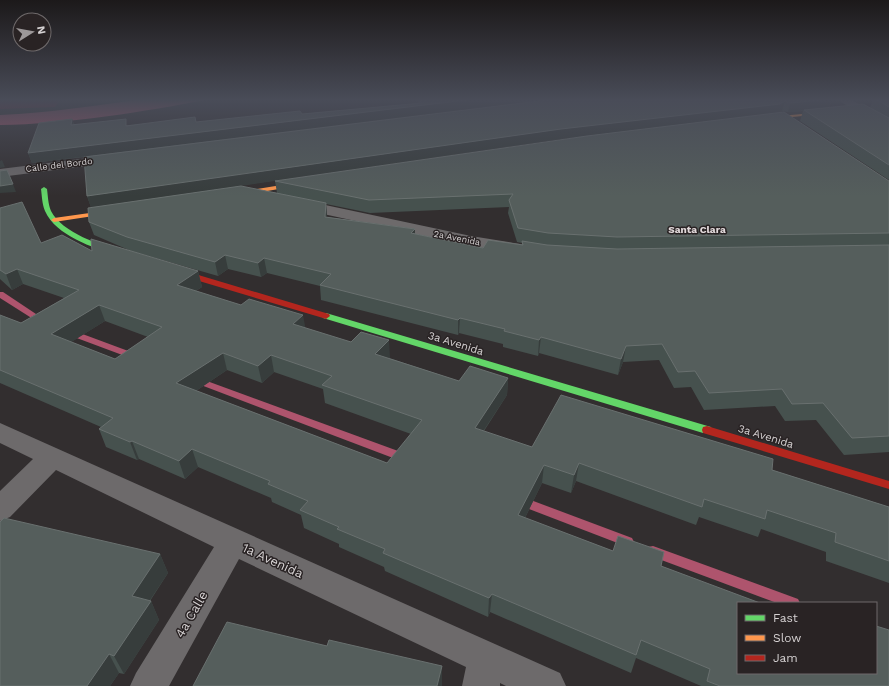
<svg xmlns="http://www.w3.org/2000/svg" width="889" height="686" font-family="'Work Sans',sans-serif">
  <rect width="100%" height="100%" fill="#322e2f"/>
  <polygon fill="#681f37" points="0,99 61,99 55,107 0,109"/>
  <path fill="#ae546d" d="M145,99H210C143,112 68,124 0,125V115C49,113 97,105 145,99Z"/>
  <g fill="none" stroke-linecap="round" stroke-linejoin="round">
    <g fill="#ae546d" fill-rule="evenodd">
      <polygon points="0,292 3,292 48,322 47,324 41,324 0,298"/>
      <polygon points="69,329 139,355 141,357 139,359 133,359 66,334 65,332 66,330"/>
      <polygon points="196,377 409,455 411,458 409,461 405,462 401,461 193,382 191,380 193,378"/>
      <polygon points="520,496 632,538 634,542 632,546 628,547 516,504 514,501 516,498"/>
      <polygon points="653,546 798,599 800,603 777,603 648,555 647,551 648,547"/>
    </g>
    <g fill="#6d6a6b" fill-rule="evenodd">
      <polygon points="836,99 850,99 889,121 889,130"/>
      <polygon points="113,155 118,156 120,159 118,162 0,177 0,169"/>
      <polygon points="297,199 471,236 514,243 520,244 523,248 520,252 514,253 471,246 291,207 289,204 291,201"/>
      <polygon points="0,423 560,673 566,686 506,686 500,683 500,686 462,686 466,667 239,559 169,686 130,686 136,673 214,547 56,470 10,517 0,521 0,491 33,459 0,443"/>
    </g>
    <g fill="#63d668" fill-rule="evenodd">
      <path d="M44,187L47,189C48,196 48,204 51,211C62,233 101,245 123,252V256H117C93,247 56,236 45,211C42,204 42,196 41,189Z"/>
      <polygon points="326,313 711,427 712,430 711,433 703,433 323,318 322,316 323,314"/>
    </g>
    <g fill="#ff974d" fill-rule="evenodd">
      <polygon points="833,111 835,112 835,113 759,120 757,119 759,118"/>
      <polygon points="306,181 309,183 308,184 233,197 230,195 233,193"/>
      <polygon points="118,209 121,211 120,212 54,222 51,220 54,218"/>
    </g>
    <g fill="#b3261e" fill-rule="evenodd">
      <polygon points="169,268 175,268 329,314 330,316 326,319 323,318 169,272"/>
      <polygon points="707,426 889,481 889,489 703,433 702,430 703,427"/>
    </g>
  </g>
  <g fill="#46514e" fill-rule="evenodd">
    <path d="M418,99H548L205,142L555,99H832L829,108H870L873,99H889V180L800,121L803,111L788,112L782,111L778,113L889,181V452L844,455L816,420L785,421L775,406L704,410L691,387L674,388L659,360L623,362L618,375L539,353L538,356L503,347V344L459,333L458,335L321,300L320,286L267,273L261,277L228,269L218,276L131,251L94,235L89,222L91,207L87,196L84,157L32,163L28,153L72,119L74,124L128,125L196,122L302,114L418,103ZM778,113L275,181L277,193L237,186L560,139ZM326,204L370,213L509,207L508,213L517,242L522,243V244L483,248L415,234V229L327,217Z"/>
    <path d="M0,208L41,243L92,251L198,271L202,287L196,291L390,357L389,358L459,381L508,378L507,395L484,431L532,447L772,470L889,507V583L826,561V552L761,529L758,537L699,517L696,525L576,481L571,493L542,483L525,518L613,551L661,566L889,686H701L636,658L631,673L490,612L488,617L385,571L384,567L339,547V544L304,528L301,515L272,502L271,498L198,467L185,479L139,459L137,460L106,447L99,429L101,427L0,383V315L21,323L64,298L23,284L12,290L0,279ZM105,321L148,337L115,359L71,342ZM227,370L262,383L274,372L323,389L325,403L411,434L387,463L196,391Z"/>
    <polygon points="160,554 168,573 150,601 151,601 159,620 124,674 119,673 110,686 0,686"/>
  </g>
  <g fill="#373d3c">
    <polygon points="474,99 548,99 32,163 28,153"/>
    <polygon points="832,99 829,108 788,112 790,103"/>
    <polygon points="785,101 782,111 778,113 560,139 91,208 87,196 561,129"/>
    <polygon points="72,119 75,129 71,125"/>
    <polygon points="2,160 5,167 0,168 0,161"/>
    <polygon points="13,184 16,192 0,193 0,186"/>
    <polygon points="326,203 327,217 327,230 325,217"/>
    <polygon points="415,229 415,243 411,233"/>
    <polygon points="225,255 228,269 218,276 215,262"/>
    <polygon points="264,258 267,273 261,277 258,263"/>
    <polygon points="17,269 23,284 12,290 6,274"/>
    <polygon points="198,271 202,287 181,300 177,285"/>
    <polygon points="99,305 105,321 57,351 51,334"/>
    <polygon points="303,315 306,331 293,324"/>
    <polygon points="460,318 459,333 458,335 458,320"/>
    <polygon points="541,337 539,353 538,356 539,340"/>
    <polygon points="389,340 390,357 377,371 375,354"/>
    <polygon points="626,346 623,362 618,375 621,359"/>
    <polygon points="223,353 227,370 181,401 176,383"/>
    <polygon points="271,355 274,372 262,383 258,366"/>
    <polygon points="508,378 507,395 474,445 475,428"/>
    <polygon points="132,441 139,459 137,460 130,442"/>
    <polygon points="192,449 198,467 185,479 179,461"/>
    <polygon points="579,463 576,481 571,493 574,475"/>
    <polygon points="544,465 542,483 517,534 518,515"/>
    <polygon points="160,554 168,573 140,615 132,596"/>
    <polygon points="492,594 490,612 488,617 489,598"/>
    <polygon points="151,601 159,620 124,674 114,656"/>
    <polygon points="109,654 119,673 110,686 87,686"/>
    <polygon points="442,666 442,686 437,686"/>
  </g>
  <g fill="#555e5c" stroke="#69706f" fill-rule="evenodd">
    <polygon points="418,99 474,99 28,153 39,123 72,119 71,125 126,119 126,126 195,117 196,122 300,111 302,114 422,103"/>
    <polygon points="555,99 830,99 790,103 785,101 780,104 561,129 87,196 84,157"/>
    <polygon points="876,99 889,99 889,107"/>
    <polygon points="863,104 889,118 889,165 804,110"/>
    <polygon points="784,112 889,181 889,233 617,237 548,233 518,228 509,200 513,194 369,200 275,181 587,136"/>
    <polygon points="7,170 13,184 0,186 0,171"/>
    <polygon points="241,186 326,203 325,217 415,229 411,233 483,248 488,240 523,245 522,241 547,245 617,249 889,245 889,436 852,438 823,403 792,404 782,389 709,393 695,371 678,372 662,344 626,346 621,359 541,337 539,340 504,331 505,329 460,318 458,320 320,285 331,274 264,258 258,263 225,255 215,262 127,237 89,222 88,208"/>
    <path d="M22,202L41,243L62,235L92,251L91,239L198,271L177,285L241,305L249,299L303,315L293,324L351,342L361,332L389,340L375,354L459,381L470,366L508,378L475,428L532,447L561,395L773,459L772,470L889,507V561L835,542L836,533L767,510L765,519L704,499L702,507L579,463L574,475L544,465L518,515L613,551L618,536L664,552L661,566L760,603H738V673H876V626L889,630V686H720L707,681L710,669L641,640L636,655L492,594L489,598L383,553L385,549L337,529L339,527L300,510L308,501L268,484L270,481L192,449L179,461L132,441L130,442L99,429L113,418L0,370V315L21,323L79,290L17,269L6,274L0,270V208ZM99,305L162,327L115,359L51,334ZM223,353L258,366L271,355L332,376L322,385L422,420L387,463L176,383Z"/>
    <polygon points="4,518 160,554 132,596 151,601 114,656 109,654 87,686 0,686 0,522"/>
    <polygon points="227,622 327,646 329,640 442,666 437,686 193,686"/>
  </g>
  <linearGradient id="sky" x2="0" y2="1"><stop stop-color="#1c191a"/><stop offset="0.51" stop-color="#494c58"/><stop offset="1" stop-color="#494c58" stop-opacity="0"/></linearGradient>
  <rect width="889" height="196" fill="url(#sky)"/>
  <g text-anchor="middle" stroke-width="3" stroke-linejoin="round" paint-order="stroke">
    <g font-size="9" fill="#d5d1d2" stroke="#292324">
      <text transform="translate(59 165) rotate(-7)" y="3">Calle del Bordo</text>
      <text transform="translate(457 238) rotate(11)" y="3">2a Avenida</text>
    </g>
    <g font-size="10" font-weight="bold" fill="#e2d9db" stroke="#292324">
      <text x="697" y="233">Santa Clara</text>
    </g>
    <g font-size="11" fill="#d5d1d2" stroke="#292324">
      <text transform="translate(456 343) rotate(17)" y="4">3a Avenida</text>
      <text transform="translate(766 436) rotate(17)" y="4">3a Avenida</text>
    </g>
    <g font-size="13" fill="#d5d1d2" stroke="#292324">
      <text transform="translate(273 560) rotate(25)" y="5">1a Avenida</text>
      <text transform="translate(191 614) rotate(-60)" y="5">4a Calle</text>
    </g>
  </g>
  <rect x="737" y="602" width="140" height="72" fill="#292324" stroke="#6e696a"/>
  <rect x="745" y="615" width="20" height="6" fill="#63d668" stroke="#6e696a"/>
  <text x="773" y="622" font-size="12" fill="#d5d1d2">Fast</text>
  <rect x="745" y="635" width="20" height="6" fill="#ff974d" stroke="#6e696a"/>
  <text x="773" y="642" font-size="12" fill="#d5d1d2">Slow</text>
  <rect x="745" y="655" width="20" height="6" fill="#b3261e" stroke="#6e696a"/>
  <text x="773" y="662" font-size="12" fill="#d5d1d2">Jam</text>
  <g transform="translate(32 32) rotate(79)"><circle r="19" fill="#292324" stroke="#6e696a"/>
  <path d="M0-3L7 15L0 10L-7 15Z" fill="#9c9899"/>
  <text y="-6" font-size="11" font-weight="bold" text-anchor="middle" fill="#d5d1d2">N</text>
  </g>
</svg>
